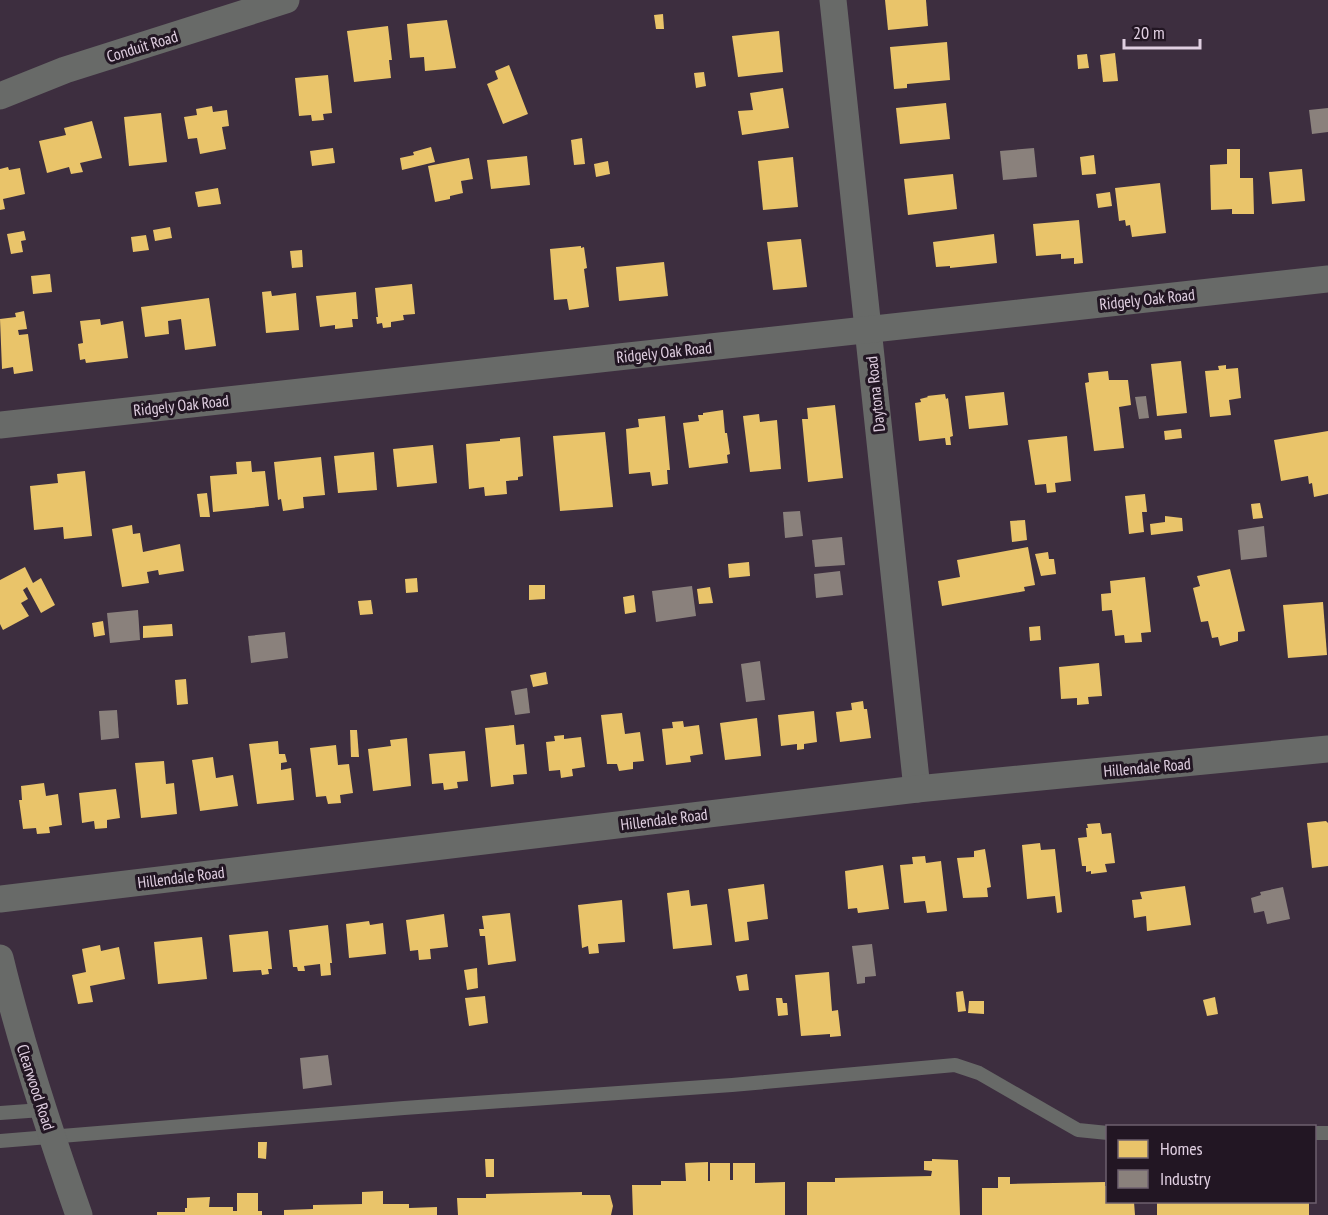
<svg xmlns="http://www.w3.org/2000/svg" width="1328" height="1215" font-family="'PT Sans Narrow',sans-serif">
  <rect width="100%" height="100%" fill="#3d2e3f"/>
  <g fill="#e9c46a">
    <polygon points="885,0 926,0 928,26 888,30"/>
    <polygon points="663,14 664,29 656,29 654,15"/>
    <polygon points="447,20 456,68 425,71 424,57 410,58 407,24"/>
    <polygon points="388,26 392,60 389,60 391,78 354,82 347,31"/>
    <polygon points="779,31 783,72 738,77 732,36"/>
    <polygon points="947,42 950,80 907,84 907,88 894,89 890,47"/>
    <polygon points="1115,53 1118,81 1103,82 1100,55"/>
    <polygon points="1087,54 1089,68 1078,69 1077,55"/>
    <polygon points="509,65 528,114 503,124 487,84 498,79 495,71"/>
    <polygon points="704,72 706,86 696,88 694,73"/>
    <polygon points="328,75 332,113 323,114 324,120 312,121 311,115 299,116 295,78"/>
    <polygon points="783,88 789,128 742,135 738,111 753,110 750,93"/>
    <polygon points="946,103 950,139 900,144 896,108"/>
    <polygon points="212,106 213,112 227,110 229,126 222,127 226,149 200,154 197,138 188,139 184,117 197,115 196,109"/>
    <polygon points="161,113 167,162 129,166 124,117"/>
    <polygon points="92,121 102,158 80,163 83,172 71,174 69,167 47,173 39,141 66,135 64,128"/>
    <polygon points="582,138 585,164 574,165 571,140"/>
    <polygon points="431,147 435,162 402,170 400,158 414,155 413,152"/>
    <polygon points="333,148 335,163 312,166 310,151"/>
    <polygon points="1227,149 1240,149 1240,178 1253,178 1254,214 1232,214 1232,209 1211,210 1210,165 1227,164"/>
    <polygon points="1094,155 1096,174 1082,175 1080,157"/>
    <polygon points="527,156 530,185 491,189 487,160"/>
    <polygon points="793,157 798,207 763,210 758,161"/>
    <polygon points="469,158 473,179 461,181 463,193 450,196 450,199 435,202 428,166"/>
    <polygon points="608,161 610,174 596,177 594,164"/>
    <polygon points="8,167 9,170 20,168 25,194 3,199 5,209 0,210 0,169"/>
    <polygon points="1302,169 1305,201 1272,204 1269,172"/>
    <polygon points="953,174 957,209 908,215 904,179"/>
    <polygon points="1160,183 1166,233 1132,237 1130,225 1126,226 1125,220 1119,221 1115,188"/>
    <polygon points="218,188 221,204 198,207 195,192"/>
    <polygon points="1110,192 1112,206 1098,208 1096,194"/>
    <polygon points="1079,220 1083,263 1074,264 1074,258 1061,259 1061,254 1036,256 1033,224"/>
    <polygon points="170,227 172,238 155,241 153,230"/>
    <polygon points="24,231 26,240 21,241 23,252 11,254 7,234"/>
    <polygon points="994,234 997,263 950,268 950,266 936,267 933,242"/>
    <polygon points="146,235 149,250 133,252 131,237"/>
    <polygon points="801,239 807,287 773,290 767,242"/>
    <polygon points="581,246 581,248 584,247 587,268 584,269 589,307 569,310 567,299 554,300 550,249"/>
    <polygon points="302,250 303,267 292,268 290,251"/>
    <polygon points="664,262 668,296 619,301 616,267"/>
    <polygon points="50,274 52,292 33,294 31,276"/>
    <polygon points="412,284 415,314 403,315 404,320 391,322 391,327 383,328 382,323 377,324 376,317 378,317 375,288"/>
    <polygon points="271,291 272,296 296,293 299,330 266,333 262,292"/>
    <polygon points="356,292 358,319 352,319 353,327 335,329 335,325 320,327 316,296"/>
    <polygon points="209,298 216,346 185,350 181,319 168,321 169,334 145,337 141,307"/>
    <polygon points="24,311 27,329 18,330 19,335 28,334 33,371 14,374 13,367 2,369 0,319 16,317 15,313"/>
    <polygon points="100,319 101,325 123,321 128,358 86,363 85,359 80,360 78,344 83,343 80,321"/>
    <polygon points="1181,361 1187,413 1157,416 1151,364"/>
    <polygon points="1226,365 1226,369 1238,368 1241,398 1229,400 1231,415 1210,417 1205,371 1219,370 1218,366"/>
    <polygon points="1108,371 1109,380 1128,380 1131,405 1119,407 1124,448 1094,451 1085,383 1089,382 1088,373"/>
    <polygon points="1004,392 1008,425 969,429 965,396"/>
    <polygon points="945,394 946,399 948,398 953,436 950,437 951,445 946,445 945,438 919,441 915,403 921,402 920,399 928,397 927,396"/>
    <polygon points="835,405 843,478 808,482 802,419 808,419 807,408"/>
    <polygon points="723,410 725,433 727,433 730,454 727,455 728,463 689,468 683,423 699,421 698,415 703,415 703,413"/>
    <polygon points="759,414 760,422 777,420 781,469 750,472 743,416"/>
    <polygon points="665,416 670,470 667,470 668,484 652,486 650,472 629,474 626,429 639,427 638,419"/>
    <polygon points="1181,429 1182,438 1165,440 1164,431"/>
    <polygon points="1328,431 1328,494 1314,497 1312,483 1309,484 1308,476 1281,481 1274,440"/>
    <polygon points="605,432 613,507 560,511 553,436"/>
    <polygon points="1067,436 1071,481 1055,483 1056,492 1047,493 1046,484 1035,485 1028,440"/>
    <polygon points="520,437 523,476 518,477 518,480 506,481 507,494 485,496 484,487 469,489 466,444 500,441 500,439"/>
    <polygon points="433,445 437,483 397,487 393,449"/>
    <polygon points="374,452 377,490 338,493 334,456"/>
    <polygon points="321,457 325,495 303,497 304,508 283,511 281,499 278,500 274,462"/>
    <polygon points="251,461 252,472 265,471 269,506 213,512 210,476 237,474 236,462"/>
    <polygon points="85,471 92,536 64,539 63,527 34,530 30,486 58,483 57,474"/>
    <polygon points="207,493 210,517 200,517 197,494"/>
    <polygon points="1145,494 1147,512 1142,512 1144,532 1129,534 1125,496"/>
    <polygon points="1260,503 1263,518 1253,519 1251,504"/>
    <polygon points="1165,516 1182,518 1183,531 1151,535 1150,524 1165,522"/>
    <polygon points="1025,520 1027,540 1012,542 1010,521"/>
    <polygon points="132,525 133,534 140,533 143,552 180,544 184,571 159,575 158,570 147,572 149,583 122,587 112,529"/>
    <polygon points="1028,547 1035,585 1024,587 1025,591 942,606 938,581 960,577 957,560"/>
    <polygon points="1048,552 1049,559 1054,559 1056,574 1041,576 1035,554"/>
    <polygon points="749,562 750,576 729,578 728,564"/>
    <polygon points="25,567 33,583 41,578 55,605 41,613 27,587 23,590 28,599 21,603 29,616 3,630 0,624 0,580"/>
    <polygon points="1230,569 1245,631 1238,632 1238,641 1220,646 1218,637 1212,638 1208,621 1201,622 1193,588 1200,586 1197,576"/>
    <polygon points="1145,577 1151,632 1141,633 1142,642 1125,643 1124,635 1115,636 1112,610 1102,611 1101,594 1111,593 1110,581"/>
    <polygon points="417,578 418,592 406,593 405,579"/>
    <polygon points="529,585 545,585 545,599 529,600"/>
    <polygon points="710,587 713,603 699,604 697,589"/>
    <polygon points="634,595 636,612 625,614 623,597"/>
    <polygon points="371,600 373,614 360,615 358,601"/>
    <polygon points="1323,602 1327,655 1288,658 1283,605"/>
    <polygon points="103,621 105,635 94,637 92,623"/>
    <polygon points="172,624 173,636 143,638 143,626"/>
    <polygon points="1040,626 1041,640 1030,641 1029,627"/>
    <polygon points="1099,663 1102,696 1088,697 1089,704 1077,705 1077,698 1061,699 1059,667"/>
    <polygon points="546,672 548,684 533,687 530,675"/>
    <polygon points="186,679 188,704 177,705 175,680"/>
    <polygon points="863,701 864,709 867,709 871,738 840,742 836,712 852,710 851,703"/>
    <polygon points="814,711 817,742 804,744 804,749 797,750 797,744 781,746 778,715"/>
    <polygon points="622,713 625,734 640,732 644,761 633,762 633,769 619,771 617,764 607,764 601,715"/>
    <polygon points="757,718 761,756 725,760 720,723"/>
    <polygon points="683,721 684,727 699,725 703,754 690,756 691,762 666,765 662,729 673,728 672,722"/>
    <polygon points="514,725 516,745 524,744 527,774 513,775 514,784 491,787 485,728"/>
    <polygon points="350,730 357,730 359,757 351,757"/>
    <polygon points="564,735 564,739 581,737 585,767 572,769 573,776 561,778 560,770 549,771 546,742 555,741 554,736"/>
    <polygon points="407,738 411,786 373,791 368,749 391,746 390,740"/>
    <polygon points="278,741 279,754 285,754 287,762 281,763 281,770 291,768 294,800 257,804 249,744"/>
    <polygon points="336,745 338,765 349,764 353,793 340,795 341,803 328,804 326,796 316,797 310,748"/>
    <polygon points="465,751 468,781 457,782 458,788 444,790 443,783 432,784 429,754"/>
    <polygon points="213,757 216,778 233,775 238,806 200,811 192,760"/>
    <polygon points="164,761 166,784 174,783 177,814 141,818 135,763"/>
    <polygon points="44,783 46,796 58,794 62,825 49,827 50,833 37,834 36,828 23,829 19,800 22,800 21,786"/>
    <polygon points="116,789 120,818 107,820 107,828 95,829 94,821 82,823 79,793"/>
    <polygon points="1326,821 1328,823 1328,866 1312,868 1307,823"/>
    <polygon points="1100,823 1102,834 1111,833 1115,863 1105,864 1107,872 1091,874 1091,871 1086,872 1086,866 1082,866 1078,838 1087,837 1086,828 1088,828 1087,824"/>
    <polygon points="1040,843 1041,850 1055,849 1062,912 1057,913 1055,896 1027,899 1022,845"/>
    <polygon points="985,849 991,887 987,888 988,897 963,898 957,858 974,857 974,851"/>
    <polygon points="925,856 926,863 941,861 947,911 927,913 925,901 904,903 900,865 913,864 912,857"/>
    <polygon points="883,865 889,909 858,913 857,908 848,909 845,871"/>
    <polygon points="764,884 768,919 747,922 749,940 735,942 728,889"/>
    <polygon points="1185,886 1191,925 1147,931 1146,916 1134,918 1132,900 1142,899 1140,892"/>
    <polygon points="689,890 691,906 707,904 712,945 673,949 667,893"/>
    <polygon points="622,900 625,942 598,944 599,953 589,954 588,946 582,948 578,905"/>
    <polygon points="510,913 516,961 488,965 485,936 480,936 479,929 484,929 482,916"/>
    <polygon points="444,914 448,947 430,949 431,959 419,960 418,950 410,951 406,920"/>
    <polygon points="369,921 370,925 383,923 386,954 349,958 346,924"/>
    <polygon points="328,925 332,963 330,963 331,975 321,976 320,964 304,966 305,971 298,971 297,967 293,967 289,930"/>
    <polygon points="268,931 272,969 268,969 269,974 262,975 261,970 233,972 229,935"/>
    <polygon points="202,937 207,979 158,984 154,942"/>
    <polygon points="100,945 101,951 119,947 125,979 90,986 93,1002 78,1004 72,975 86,972 82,949"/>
    <polygon points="477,968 478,988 467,990 464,970"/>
    <polygon points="829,972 832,1011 838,1010 841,1036 830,1037 830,1034 801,1036 795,975"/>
    <polygon points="747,974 749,990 739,991 736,976"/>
    <polygon points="963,991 966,1011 958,1012 956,992"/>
    <polygon points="485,996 488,1023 469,1026 465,998"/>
    <polygon points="1215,997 1218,1014 1207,1016 1203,1000"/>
    <polygon points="776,998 782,998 783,1003 787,1003 788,1015 778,1016"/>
    <polygon points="969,1001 984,1001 984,1014 968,1013"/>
    <polygon points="258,1142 267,1142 266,1159 258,1158"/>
    <polygon points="485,1159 494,1159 494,1177 486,1177"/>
    <polygon points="932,1159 958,1160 960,1215 807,1215 807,1182 835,1182 835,1178 931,1176 932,1171 924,1170 924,1161 932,1161"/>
    <polygon points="708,1162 708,1181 710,1181 710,1163 730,1163 730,1180 733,1180 733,1163 755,1163 755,1183 785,1182 785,1215 633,1215 632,1185 661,1185 661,1181 686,1181 685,1163"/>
    <polygon points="998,1177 1010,1177 1010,1184 1105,1182 1105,1186 1108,1186 1108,1202 1134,1202 1135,1215 982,1215 982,1188 998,1188"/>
    <polygon points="383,1191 383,1204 409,1204 409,1208 437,1207 437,1215 284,1215 284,1210 313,1209 313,1205 362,1204 362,1192"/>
    <polygon points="582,1192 582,1195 610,1195 613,1206 611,1215 458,1215 457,1198 486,1198 486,1194"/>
    <polygon points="237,1193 258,1193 258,1211 262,1211 262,1215 157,1215 157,1212 185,1212 185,1208 187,1208 187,1198 210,1197 209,1207 233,1207 233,1211 237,1211"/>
    <rect x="1157" y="1202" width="152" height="13"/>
  </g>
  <g fill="#8a817c">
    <polygon points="1328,108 1328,132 1312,134 1309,110"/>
    <polygon points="1034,148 1037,177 1003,180 1000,151"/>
    <polygon points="1146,396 1149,418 1139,419 1135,397"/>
    <polygon points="800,511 803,536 785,538 783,512"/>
    <polygon points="1264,526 1267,557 1241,560 1238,530"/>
    <polygon points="842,537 845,565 815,567 812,540"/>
    <polygon points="840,571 843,595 816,598 814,574"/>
    <polygon points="692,586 696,616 656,622 652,591"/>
    <polygon points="138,610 140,640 110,643 107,613"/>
    <polygon points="285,632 288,658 251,663 248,636"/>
    <polygon points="760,661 765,700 746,702 741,664"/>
    <polygon points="527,688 530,713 515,715 511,691"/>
    <polygon points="117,710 119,738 101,740 99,711"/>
    <polygon points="1283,887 1290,919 1267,924 1264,911 1254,913 1251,898 1261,895 1260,892"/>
    <polygon points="872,944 876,976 865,977 865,983 857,984 852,946"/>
    <polygon points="328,1055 332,1085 303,1089 300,1058"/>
  </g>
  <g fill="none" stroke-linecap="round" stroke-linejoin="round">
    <g stroke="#686a68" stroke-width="14">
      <polyline points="0,1113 42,1110"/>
      <polyline points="1314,1133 1328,1133"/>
      <polyline points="0,1141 404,1108 732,1085 955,1065 979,1073 1078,1130 1108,1133"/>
    </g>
    <g stroke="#686a68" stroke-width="27">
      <polyline points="833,0 917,789"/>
      <polyline points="0,96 65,70 286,0"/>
      <polyline points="0,425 1328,279"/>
      <polyline points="0,899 917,789 1328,749"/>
      <path d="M0,958C21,1045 49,1130 79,1215"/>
    </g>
  </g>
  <g text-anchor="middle" stroke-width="6" stroke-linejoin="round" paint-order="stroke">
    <g font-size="16" fill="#e0cfe1" stroke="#221623">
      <text transform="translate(142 46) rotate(-17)" y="6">Conduit Road</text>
      <text transform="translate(1147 299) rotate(-6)" y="6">Ridgely Oak Road</text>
      <text transform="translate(664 352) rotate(-6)" y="6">Ridgely Oak Road</text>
      <text transform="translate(875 394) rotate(-96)" y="6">Daytona Road</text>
      <text transform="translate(181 405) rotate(-6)" y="6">Ridgely Oak Road</text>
      <text transform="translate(1147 767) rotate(-5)" y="6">Hillendale Road</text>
      <text transform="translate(664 819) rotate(-7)" y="6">Hillendale Road</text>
      <text transform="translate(181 877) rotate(-7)" y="6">Hillendale Road</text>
      <text transform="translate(36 1087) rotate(72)" y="6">Clearwood Road</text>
    </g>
  </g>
  <rect x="1106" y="1125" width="210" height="78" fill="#221623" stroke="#6e606f" stroke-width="1.5"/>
  <rect x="1118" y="1140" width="30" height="18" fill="#e9c46a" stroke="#6e606f" stroke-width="1.5"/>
  <text x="1160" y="1155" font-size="18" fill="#e0cfe1">Homes</text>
  <rect x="1118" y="1170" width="30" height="18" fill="#8a817c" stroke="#6e606f" stroke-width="1.5"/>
  <text x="1160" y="1185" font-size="18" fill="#e0cfe1">Industry</text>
  <path d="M1124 39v9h76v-9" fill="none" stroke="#e0cfe1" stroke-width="3"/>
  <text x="1133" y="39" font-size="18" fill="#e0cfe1" stroke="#221623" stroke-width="4.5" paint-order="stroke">20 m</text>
</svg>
